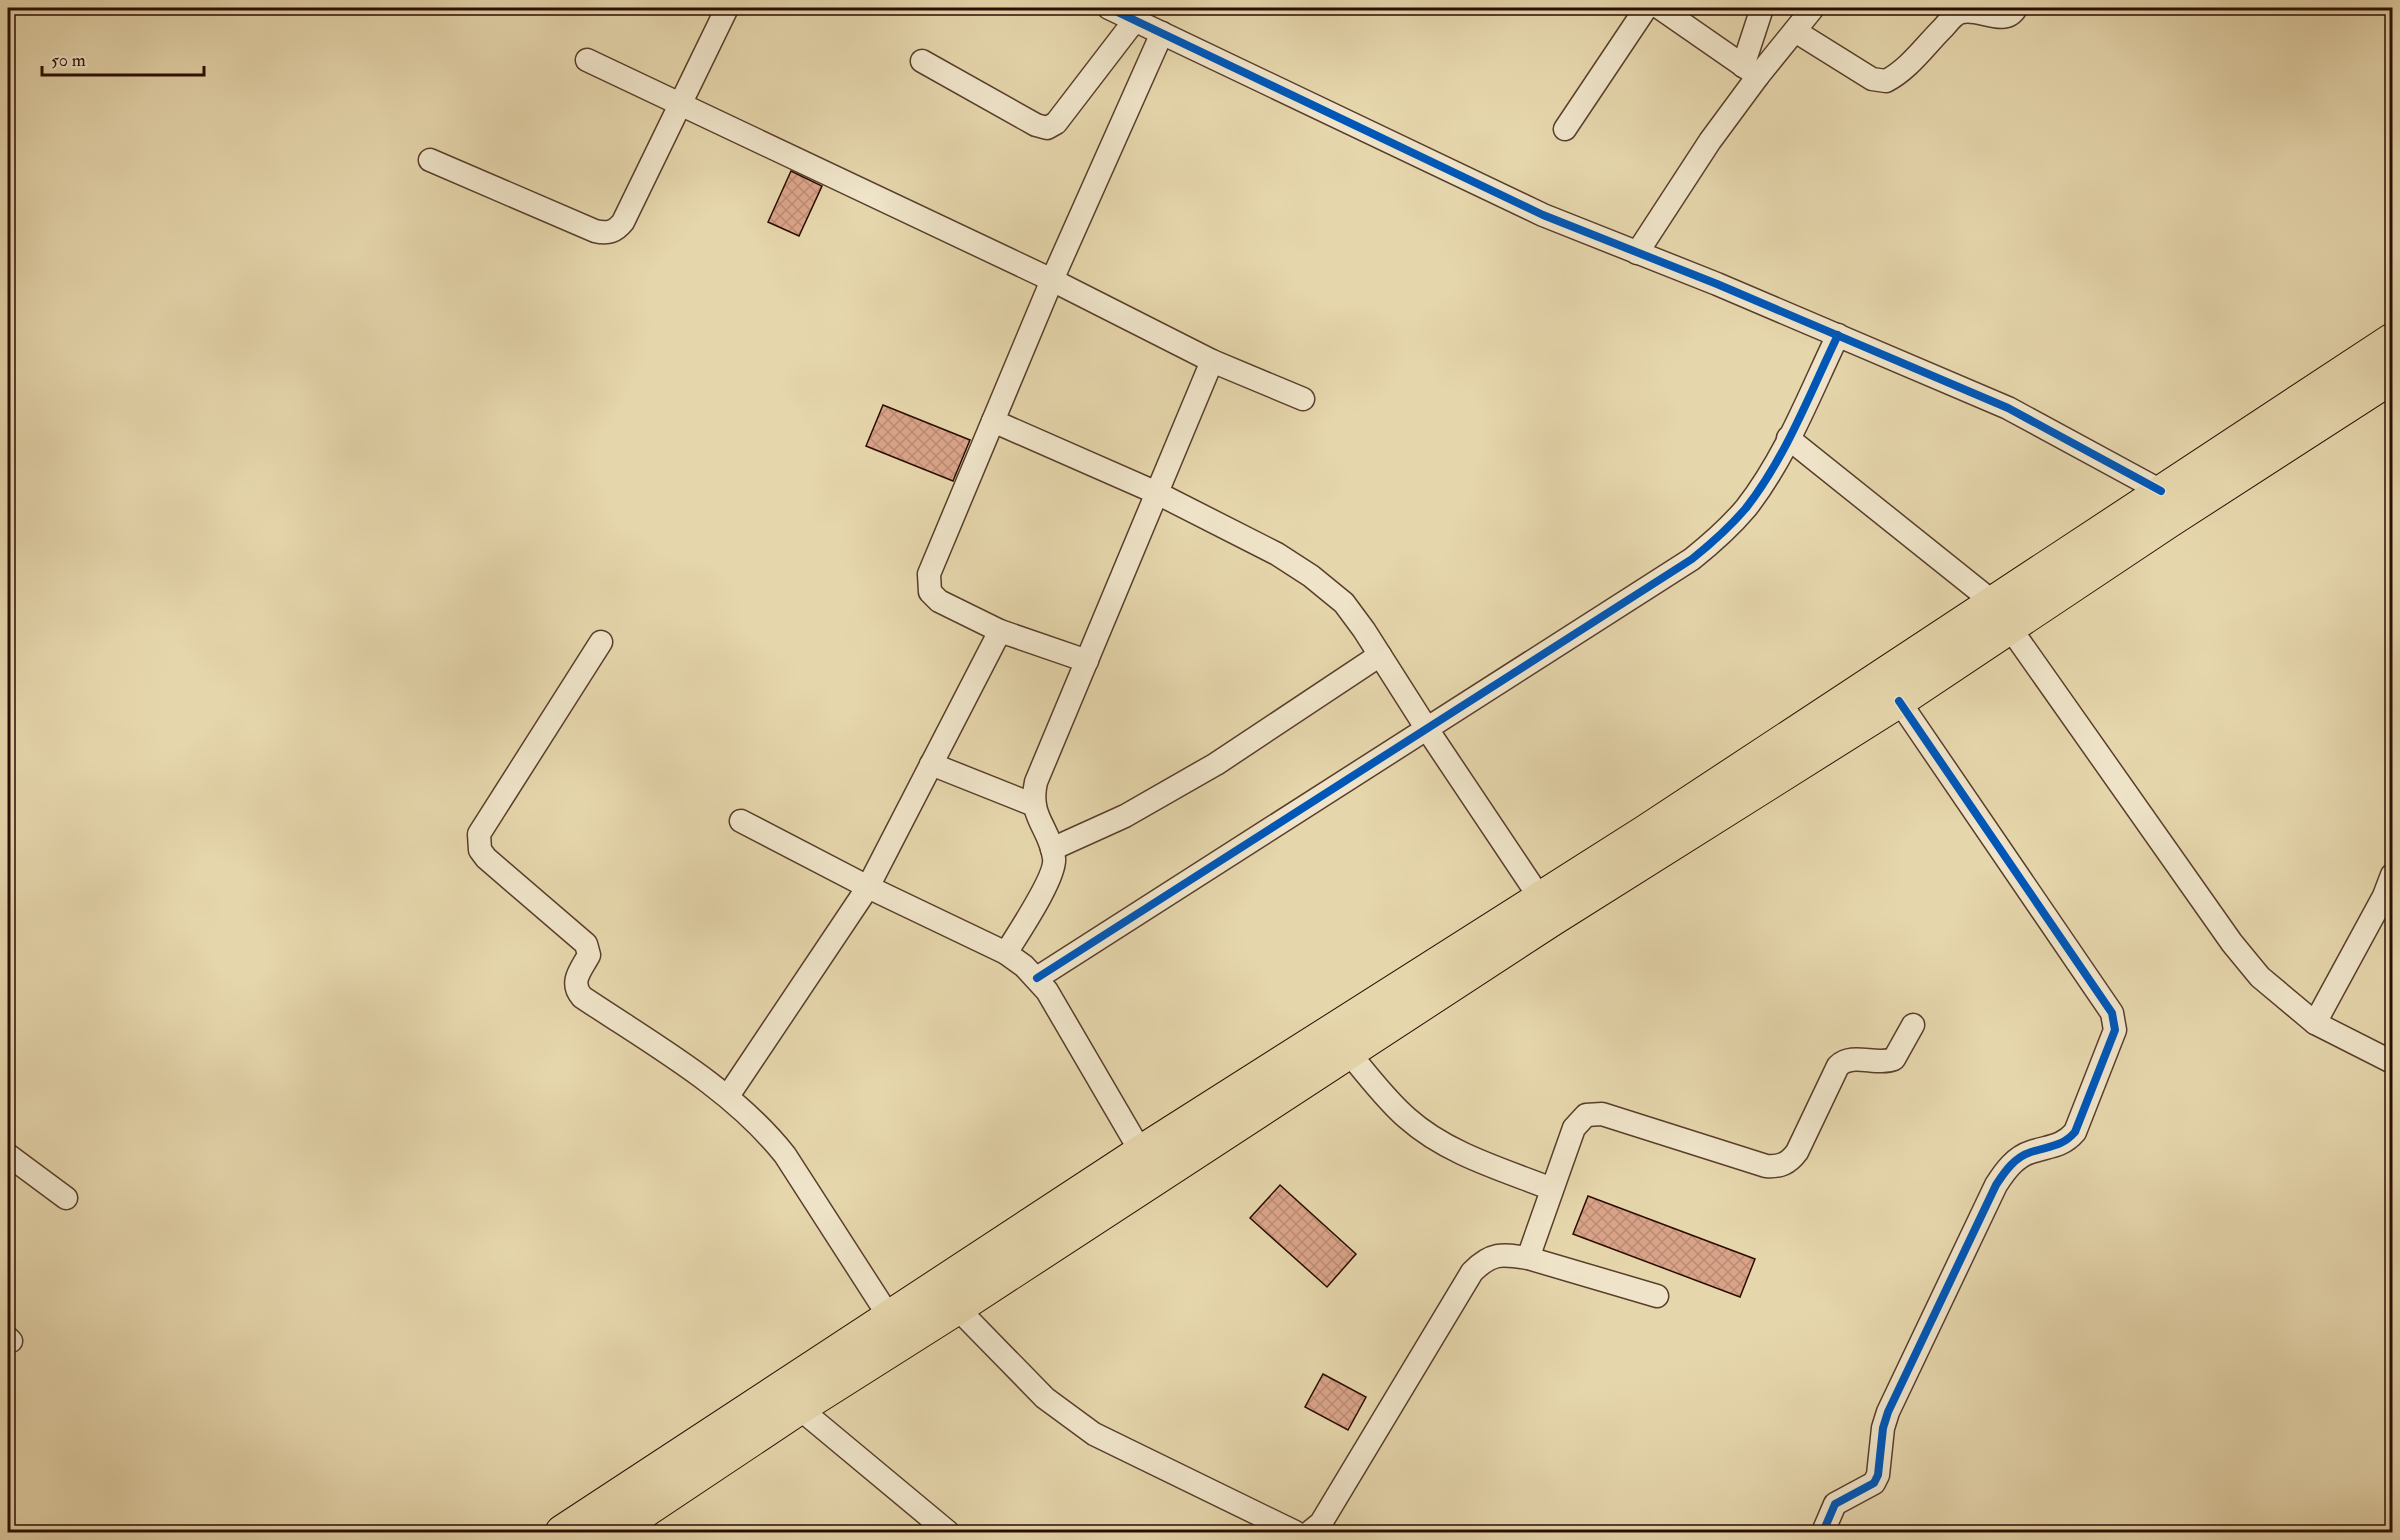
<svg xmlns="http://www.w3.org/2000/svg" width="2400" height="1540" font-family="'IM FELL Double Pica',serif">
  <defs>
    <pattern id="building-cross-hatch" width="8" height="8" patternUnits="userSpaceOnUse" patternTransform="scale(1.5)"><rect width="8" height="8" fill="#d9a388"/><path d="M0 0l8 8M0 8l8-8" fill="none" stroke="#ba8b74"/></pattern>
  </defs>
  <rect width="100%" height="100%" fill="#e6d6ac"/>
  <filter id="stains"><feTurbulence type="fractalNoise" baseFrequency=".00333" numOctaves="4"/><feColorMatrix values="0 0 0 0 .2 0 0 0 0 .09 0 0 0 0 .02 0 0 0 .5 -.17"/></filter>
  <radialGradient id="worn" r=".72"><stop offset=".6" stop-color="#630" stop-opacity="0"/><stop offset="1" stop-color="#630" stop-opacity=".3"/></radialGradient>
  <g fill="url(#building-cross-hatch)" stroke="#2a0c00" stroke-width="1.5">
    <polygon points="791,171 822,186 799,236 768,222"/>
    <polygon points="883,405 970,440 953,481 866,446"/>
    <polygon points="1280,1185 1356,1254 1327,1287 1250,1218"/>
    <polygon points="1588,1196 1755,1259 1740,1297 1573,1234"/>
    <polygon points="1323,1374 1366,1397 1348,1430 1305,1407"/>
  </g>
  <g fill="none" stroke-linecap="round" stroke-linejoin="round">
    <g stroke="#593e2b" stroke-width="25">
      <g id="street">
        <polyline points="1109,8 1543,215 1717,284 2008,408 2161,491"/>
        <polyline points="1660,8 1758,76"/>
        <path d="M1795,31L1872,79L1886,81C1908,70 1925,46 1942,29C1947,24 1952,16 1959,13C1977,5 2004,29 2016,8"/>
        <polyline points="587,60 1052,280 1212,361 1303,399"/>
        <polyline points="922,61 1036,125 1047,128 1056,123 1135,20"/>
        <polyline points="1743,66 1762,8"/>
        <polyline points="1565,129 1646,8"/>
        <path d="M430,160L595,231C608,234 615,232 623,222L727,8"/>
        <polyline points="1637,253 1710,141 1758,76 1813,8"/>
        <polyline points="993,421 1157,493 1277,554 1311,576 1344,603 1364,630 1427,729 1540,898"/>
        <polyline points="1788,438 1993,602"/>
        <polyline points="2010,628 2232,943 2260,977 2315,1023 2392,1062"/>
        <path d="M601,642L479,834L480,850L486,858L586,944L589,955C581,970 569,982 582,997C652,1044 732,1088 785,1155L890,1318"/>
        <polyline points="1087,661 1000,631 939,601 930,592 929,574 1052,280 1162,33"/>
        <polyline points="931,764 1034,805"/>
        <polyline points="741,821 868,887 1006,953 1024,966 1047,991 1141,1152"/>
        <polyline points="1052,849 1125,816 1216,764 1380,655"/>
        <path d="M1006,953C1017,935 1057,876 1054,858C1050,827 1028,818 1036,782L1212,361"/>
        <path d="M1037,978L1692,559C1712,543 1730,527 1746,508C1786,457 1810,393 1838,335"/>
        <polyline points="2315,1023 2384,896 2392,875"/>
        <path d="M1348,1052C1367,1074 1385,1099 1407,1118C1447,1154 1504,1170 1552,1189"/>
        <polyline points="728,1096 868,887 1000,631"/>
        <polyline points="8,1155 66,1198"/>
        <path d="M1528,1258L1574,1128L1586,1115L1602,1114L1766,1166C1780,1167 1788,1164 1797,1152L1838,1066C1852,1052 1876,1066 1894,1059L1913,1025"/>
        <polyline points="957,1308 1045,1398 1094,1434 1295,1532"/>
        <polyline points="8,1338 11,1341"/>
        <polyline points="799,1408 948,1532"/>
        <path d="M1310,1532L1321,1523L1472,1272C1492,1252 1502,1254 1528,1258L1657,1296"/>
        <path d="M1823,1532L1835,1504L1874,1483L1878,1475L1883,1428L1888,1412L1996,1185C2005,1171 2015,1157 2031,1152C2049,1146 2062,1147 2075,1132L2115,1030L2112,1013L1899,701"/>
      </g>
    </g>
    <g stroke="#2a0c00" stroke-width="35">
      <g id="highway">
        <polyline points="562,1532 1141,1152 1645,832 2392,340"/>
        <polyline points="613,1532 799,1408 957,1308 1551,920 1899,701 2169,521 2392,377"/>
      </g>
    </g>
    <use href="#street" stroke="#efe4c9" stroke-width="22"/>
    <use href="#highway" stroke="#e6d6ac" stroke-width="33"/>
    <g stroke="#efe4c9" stroke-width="11">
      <g id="cycleway">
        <polyline points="1109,8 1543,215 1717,284 2008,408 2161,491"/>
        <path d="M1037,978L1692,559C1712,543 1730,527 1746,508C1786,457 1810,393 1838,335"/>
        <path d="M1823,1532L1835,1504L1874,1483L1878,1475L1883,1428L1888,1412L1996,1185C2005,1171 2015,1157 2031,1152C2049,1146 2062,1147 2075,1132L2115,1030L2112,1013L1899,701"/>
      </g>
    </g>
    <use href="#cycleway" stroke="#0057b8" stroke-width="8"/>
  </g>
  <rect width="2400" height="1540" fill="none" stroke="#e6d6ac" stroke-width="30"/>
  <rect x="9" y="9" width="2382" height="1522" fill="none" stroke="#2a0c00" stroke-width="3"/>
  <rect x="15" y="15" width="2370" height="1510" fill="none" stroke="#2a0c00" stroke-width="1.5"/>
  <path d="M42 66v9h162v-9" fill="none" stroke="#2a0c00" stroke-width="3"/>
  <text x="51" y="66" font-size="18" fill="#2a0c00" stroke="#efe4c9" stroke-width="4.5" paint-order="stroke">50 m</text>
  <rect width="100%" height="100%" filter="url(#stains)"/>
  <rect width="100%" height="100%" fill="url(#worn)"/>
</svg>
